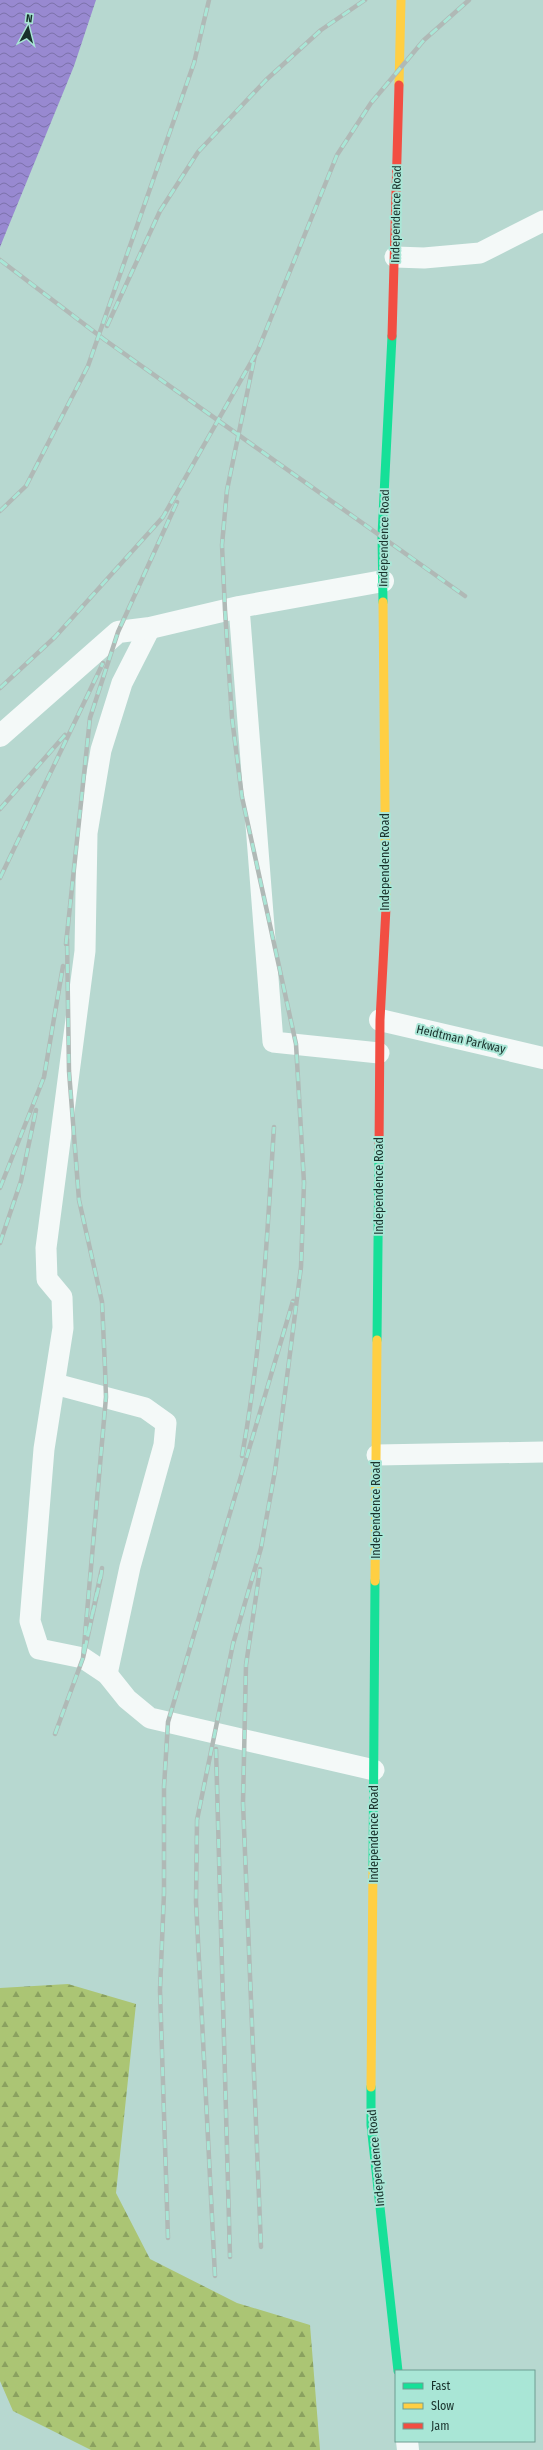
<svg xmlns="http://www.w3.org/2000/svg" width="543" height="2450" font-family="'Fira Sans Condensed',sans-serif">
  <defs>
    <pattern id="forest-firs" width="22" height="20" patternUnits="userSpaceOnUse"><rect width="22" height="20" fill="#abc574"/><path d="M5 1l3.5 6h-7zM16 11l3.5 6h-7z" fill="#8aa15f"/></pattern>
    <pattern id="water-waves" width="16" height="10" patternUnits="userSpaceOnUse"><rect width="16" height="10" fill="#9889d1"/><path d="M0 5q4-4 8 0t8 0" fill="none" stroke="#7b71aa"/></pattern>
  </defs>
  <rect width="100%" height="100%" fill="#b7d8d0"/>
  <polygon fill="url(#forest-firs)" points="68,1984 136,2004 116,2193 150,2259 237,2303 310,2325 320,2450 91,2450 13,2411 0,2381 0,1988"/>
  <polygon fill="url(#water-waves)" points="0,0 96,0 74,66 0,247"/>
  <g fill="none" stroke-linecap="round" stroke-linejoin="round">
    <g stroke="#f4f9f8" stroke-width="21">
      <polyline points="395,257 424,258 480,253 543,221"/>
      <polyline points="239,607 273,1042 379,1053"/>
      <polyline points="150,628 122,683 101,750 87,833 85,951 46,1248 47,1279 62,1297 63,1328 44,1449 30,1621 39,1649 83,1658 107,1674 127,1699 150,1718 374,1770"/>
      <polyline points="55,1384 145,1408 166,1423 164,1445 130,1567 107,1674"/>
      <polyline points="377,1455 543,1452"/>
    </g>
    <g stroke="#f4f9f8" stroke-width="22">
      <polyline points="0,736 118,632 150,628 239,607 383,581"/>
      <polyline points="380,1020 543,1058"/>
      <polyline points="407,2441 408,2450"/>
    </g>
    <g stroke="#16e098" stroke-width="9">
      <polyline points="383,602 382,535 392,336"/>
      <polyline points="377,1340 379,1150"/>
      <polyline points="373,1867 375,1581"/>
      <polyline points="371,2087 371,2125 398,2371"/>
    </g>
    <g stroke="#ffcf43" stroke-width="9">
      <polyline points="399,85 401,0"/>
      <polyline points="383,602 386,908"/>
      <polyline points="375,1581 377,1340"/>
      <polyline points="371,2087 373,1867"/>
    </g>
    <g stroke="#f24e42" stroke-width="9">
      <polyline points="392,336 399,85"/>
      <polyline points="379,1150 380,1020 386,908"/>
    </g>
    <g stroke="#b0b9b6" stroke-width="4.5">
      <g id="rail">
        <polyline points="0,260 105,340 465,596"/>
        <polyline points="107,326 160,211 198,152 266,80 321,30 365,0"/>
        <polyline points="0,511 26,486 88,366 194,63 209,0"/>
        <polyline points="0,688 55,637 163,517 258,350 337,155 371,103 424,40 469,0"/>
        <polyline points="0,809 65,735"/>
        <polyline points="0,878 103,663"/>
        <polyline points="66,944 90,718 118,632 177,502"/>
        <polyline points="0,1188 44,1077 63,966"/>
        <polyline points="0,1243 21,1181 36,1110"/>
        <path d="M242,1456C262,1347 267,1237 274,1127"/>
        <polyline points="260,1569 246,1665 243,1803 261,2247"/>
        <polyline points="55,1734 83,1658 101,1576 102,1568 83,1658 106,1397 105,1368 102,1302 79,1200 69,1071 67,939"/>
        <polyline points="216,1749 230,2257"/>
        <polyline points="168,2238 160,1990 164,1893 164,1787 168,1722 293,1301"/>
        <polyline points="215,2276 196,1902 197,1820 233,1644 261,1548 275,1471 301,1267 304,1183 296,1044 242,797 232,718 225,610 222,545 227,490 255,355"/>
      </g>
    </g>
    <use href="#rail" stroke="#a9e6d6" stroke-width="3" stroke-dasharray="9" stroke-linecap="butt"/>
  </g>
  <g text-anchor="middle" stroke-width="4" stroke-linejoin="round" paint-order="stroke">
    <g font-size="12" fill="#18312b" stroke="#a9e6d6">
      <text transform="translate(396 214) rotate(-89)" y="4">Independence Road</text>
      <text transform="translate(384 538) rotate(-89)" y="4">Independence Road</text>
      <text transform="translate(385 862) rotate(-90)" y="4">Independence Road</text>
      <text transform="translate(461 1039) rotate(13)" y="4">Heidtman Parkway</text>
      <text transform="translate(379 1186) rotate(-90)" y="4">Independence Road</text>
      <text transform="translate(376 1510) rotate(-90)" y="4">Independence Road</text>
      <text transform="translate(374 1834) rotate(-90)" y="4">Independence Road</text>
      <text transform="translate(376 2158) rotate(-95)" y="4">Independence Road</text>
    </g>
  </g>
  <rect x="395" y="2370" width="140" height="72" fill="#a9e6d6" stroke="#6f9e92"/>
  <rect x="403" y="2383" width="20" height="6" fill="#16e098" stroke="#6f9e92"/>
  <text x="431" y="2390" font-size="12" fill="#18312b">Fast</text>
  <rect x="403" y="2403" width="20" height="6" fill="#ffcf43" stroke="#6f9e92"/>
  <text x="431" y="2410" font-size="12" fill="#18312b">Slow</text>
  <rect x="403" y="2423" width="20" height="6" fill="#f24e42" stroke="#6f9e92"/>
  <text x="431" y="2430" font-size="12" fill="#18312b">Jam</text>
  <g transform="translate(28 28) rotate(7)" stroke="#a9e6d6" stroke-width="3" paint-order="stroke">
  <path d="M0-3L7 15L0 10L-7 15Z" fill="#18312b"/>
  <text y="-6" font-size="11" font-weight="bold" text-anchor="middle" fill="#18312b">N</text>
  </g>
</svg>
